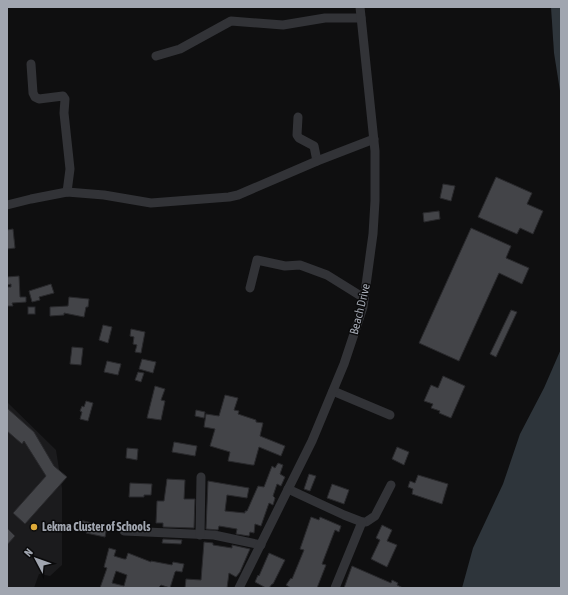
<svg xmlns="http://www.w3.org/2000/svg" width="568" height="595" font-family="'Asap Condensed',sans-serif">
  <rect width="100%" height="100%" fill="#0f0f10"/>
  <polygon fill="#1b1b1d" points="7,402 56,450 62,488 62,565 50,576 39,574 34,588 7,588"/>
  <g fill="#2e353b">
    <polygon points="551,7 561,7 561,97 554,53"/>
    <polygon points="561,349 561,588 462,588 473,548 503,484 520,434 544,388"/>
  </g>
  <g fill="#434448" stroke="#29292c" fill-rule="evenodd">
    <polygon points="496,177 532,193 527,204 543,211 533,234 520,228 517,234 478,217"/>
    <polygon points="443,184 455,186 451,201 440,198"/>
    <polygon points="439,211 440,219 424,222 423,213"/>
    <polygon points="471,228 511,246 506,258 529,268 522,284 499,273 459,361 419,343"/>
    <polygon points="13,229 15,248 7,249 7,230"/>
    <polygon points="19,276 20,297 26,297 26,302 12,303 13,306 7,306 7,287 11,287 11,284 7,285 7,277"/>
    <polygon points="51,284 54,293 39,297 40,300 32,302 29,291"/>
    <polygon points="69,297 89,299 88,307 86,307 84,317 64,313 64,315 50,316 50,307 68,306"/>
    <rect x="28" y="307" width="7" height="7"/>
    <polygon points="511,310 517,312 496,357 490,354"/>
    <polygon points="103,325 112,327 108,343 99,340"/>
    <polygon points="131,329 145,332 141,353 135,352 137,345 133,344 134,337 130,336"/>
    <polygon points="72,347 83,348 81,365 70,364"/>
    <polygon points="142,359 156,362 153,373 139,369"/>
    <polygon points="107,361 121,364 118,375 104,372"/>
    <polygon points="138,372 144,373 141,382 135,380"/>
    <polygon points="443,376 465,386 451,418 439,413 440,411 431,408 433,404 424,401 431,385 438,388"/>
    <polygon points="155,386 165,389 161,400 165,401 161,420 147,418"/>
    <polygon points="225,395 238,398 234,410 239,411 238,414 256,420 256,422 263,423 260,436 285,446 281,456 259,447 254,465 252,465 228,461 230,452 210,446 215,429 204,427 206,414 219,416"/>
    <polygon points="86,401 93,403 88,421 80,419 82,412 80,411 82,406 84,407"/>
    <polygon points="7,408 34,432 54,466 67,477 25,524 13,513 46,476 24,441 22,444 7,431"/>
    <polygon points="196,410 205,412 204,418 195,416"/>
    <polygon points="174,442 197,446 195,456 172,452"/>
    <polygon points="397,447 409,452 404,465 392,459"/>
    <polygon points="127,448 138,449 137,460 126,458"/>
    <polygon points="278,463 283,465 280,474 285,477 281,486 277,484 273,496 275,498 273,505 269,503 261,526 255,524 254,533 250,532 249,536 236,534 237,529 219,526 218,530 206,529 208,481 249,488 247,498 227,495 225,511 245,513 245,511 247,511 258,486 264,487 272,466 275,468"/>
    <polygon points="309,474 316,476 310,491 304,489"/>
    <polygon points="418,475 448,484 442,504 412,494 413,489 408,487 410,481 415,483"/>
    <polygon points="167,479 185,480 184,499 195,499 194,528 163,527 163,523 156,523 157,501 164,501"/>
    <polygon points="130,483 152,484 151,495 144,495 144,497 129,497"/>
    <polygon points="332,484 349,490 344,504 327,498"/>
    <polygon points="311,517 319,520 320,517 341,526 339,532 335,530 322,564 326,565 317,588 291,588 286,585 291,578 292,579 304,550 300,549"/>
    <polygon points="79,520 107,526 105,537 86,533 87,530 77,528"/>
    <polygon points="382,525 392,530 387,541 397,545 387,567 371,559 380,540 376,538"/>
    <polygon points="7,528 15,536 7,545"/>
    <polygon points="163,539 182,540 181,544 162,543"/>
    <polygon points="204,542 213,543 213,545 232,548 232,545 250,549 240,572 236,577 229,573 227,588 185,588 186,579 201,580"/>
    <path d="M109,548L116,550L114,556L124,559H126L128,553L151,562V561L172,565L173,562L184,564L182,572L176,571L175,572L170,588L161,585L158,588H100L107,568L104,567ZM116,571L127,575L124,586L112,583Z"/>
    <polygon points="269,553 285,560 273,584 272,584 269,588 266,588 255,582 258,575 259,576"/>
    <polygon points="352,566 391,583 392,580 398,583 397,585 403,588 344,588"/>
  </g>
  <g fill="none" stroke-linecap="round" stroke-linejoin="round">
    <g stroke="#323337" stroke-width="9">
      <polyline points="156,56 180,49 231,21 283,25 325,18 361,18"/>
      <polyline points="31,64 33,93 35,97 39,99 63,96 65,99 64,113 70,169 67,192"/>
      <polyline points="298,117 297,135 299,138 314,146 317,161"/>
      <polyline points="7,205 31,199 67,192 104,195 151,203 229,197 238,195 317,161 374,139"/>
      <polyline points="250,288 257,260 285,266 300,265 327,275 364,298"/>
      <polyline points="333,391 390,415"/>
      <polyline points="288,489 344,515 362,522 366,522 375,516 391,485"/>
      <polyline points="124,531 214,535 261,545"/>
      <polyline points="200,535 201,477"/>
      <polyline points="239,588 312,441 344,364 363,307 373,234 375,201 375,151 360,7"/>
      <polyline points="335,588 362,522"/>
    </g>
  </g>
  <circle fill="#deaa39" stroke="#0a0a0b" stroke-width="1.5" cx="34" cy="527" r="4"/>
  <g text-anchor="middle" stroke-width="3" stroke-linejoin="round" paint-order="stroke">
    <g font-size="12" fill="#a1a6b0" stroke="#0a0a0b">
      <text transform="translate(360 309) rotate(-76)" y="4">Beach Drive</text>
    </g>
    <g font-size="12" font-weight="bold" fill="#a1a6b0" stroke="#0a0a0b" text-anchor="start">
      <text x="42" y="531">Lekma Cluster of Schools</text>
    </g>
  </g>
  <rect width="568" height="595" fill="none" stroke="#a1a6b0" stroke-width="16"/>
  <g transform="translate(36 559) rotate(311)" stroke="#0a0a0b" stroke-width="3" paint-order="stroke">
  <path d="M0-3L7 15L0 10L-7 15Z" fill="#a1a6b0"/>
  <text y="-6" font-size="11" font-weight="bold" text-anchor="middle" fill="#a1a6b0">N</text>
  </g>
</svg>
